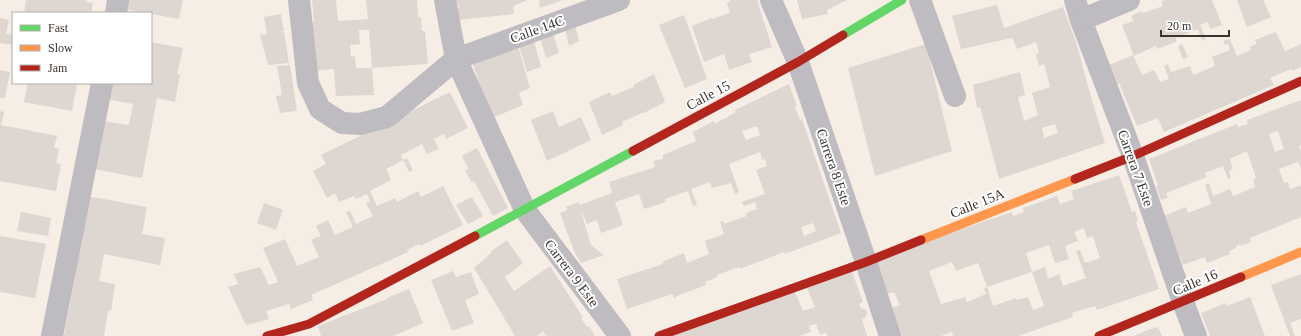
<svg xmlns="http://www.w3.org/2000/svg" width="1301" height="336" font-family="Georgia,serif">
  <rect width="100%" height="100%" fill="#f6ede5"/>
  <g fill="#ded6d1" fill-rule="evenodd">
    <polygon points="26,0 87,0 86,2 93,3 91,13 24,13"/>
    <polygon points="126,0 183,0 179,19 124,9"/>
    <polygon points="312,0 336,0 338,21 368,19 366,0 417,0 418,17 421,17 422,31 425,31 428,64 372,68 369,30 359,30 360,44 350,45 351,57 355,56 356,68 372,68 374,95 336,96 334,69 314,71 310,23 314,22"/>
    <polygon points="454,0 526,0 526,1 513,6 514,14 457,20 455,8 459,8 458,5 455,5"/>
    <polygon points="539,0 563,0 540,8"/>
    <polygon points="731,0 757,0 772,47 749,54 752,62 729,70 724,54 704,62 692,26 711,18 712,19 730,13 727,3"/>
    <polygon points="797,0 847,0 827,10 828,14 802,19"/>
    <polygon points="1165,0 1212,0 1222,25 1210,29 1208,22 1200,25 1206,39 1202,41 1198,29 1176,38 1176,42 1157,49 1156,46 1134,56 1122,25 1134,21 1131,16 1141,11 1143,13 1163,6 1161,2"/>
    <polygon points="1237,0 1263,0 1271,17 1247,27"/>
    <path d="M997,5L1004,28L1063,7L1076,42L1091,97L1105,143L999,179L980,107L977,108L973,85L1020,72L1025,95L1018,97L1024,121L1038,115L1032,93L1050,87L1044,64L1039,66L1036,55L1039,53L1036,42L1017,49L1012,38L961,49L952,16ZM1055,124L1058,133L1044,138L1042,128Z"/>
    <polygon points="281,14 284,31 275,33 284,32 289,63 268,65 260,35 267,34 264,17"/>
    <polygon points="684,15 707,79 685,88 659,25"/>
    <polygon points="573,17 579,41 569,46 563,21"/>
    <polygon points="0,18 9,20 6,34 13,35 13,45 0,43"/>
    <polygon points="551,26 559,53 546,58 538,31"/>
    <polygon points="1276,32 1285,51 1301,44 1301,67 1292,71 1291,69 1270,78 1274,85 1164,132 1158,118 1137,126 1119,83 1117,85 1109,65 1133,55 1142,75 1154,70 1160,82 1169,79 1164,66 1168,64 1171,72 1190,66 1193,75 1215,66 1212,57 1230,50 1228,44 1225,45 1223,41 1230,39 1237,56 1251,50 1249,47 1257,44 1255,40"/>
    <polygon points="533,37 541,67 527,72 518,42"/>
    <polygon points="151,42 183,48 177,74 180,75 175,102 157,98 142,178 93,169 102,121 129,125 133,104 106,99 109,83 151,83"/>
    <polygon points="517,43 530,88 519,93 523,105 487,120 483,96 472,60"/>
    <polygon points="926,44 952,151 875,176 848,68"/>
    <polygon points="1182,44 1188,57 1183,59 1178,46"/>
    <polygon points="290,65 297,111 280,113 276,96 282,95 277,66"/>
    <polygon points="0,70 10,72 5,98 0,98"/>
    <polygon points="654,74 665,102 644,113 644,112 622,122 623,125 602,135 589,102 610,92 612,96 634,87 633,85"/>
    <polygon points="28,83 77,84 72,111 24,102"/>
    <path d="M789,84L797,106L795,107L800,120L802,119L841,233L785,254L784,252L740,269L739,267L717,275V277L705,282L706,285L677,296L674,298L672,294L627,309L617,279L663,264L662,262L684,253L687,263L709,254L705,241L724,234L720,222L723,221L724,224L747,216L746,213L757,209L755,202L744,206L742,202L765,194L756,170L767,166L765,159L762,160L760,152L729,164L739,192L735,194L731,183L712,188L710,182L691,189L697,204L693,206L688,191L665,199L666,202L644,209L639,194L615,202L623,225L601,233L597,220L587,224L580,208L591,245L604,255L581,263L574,251L560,213L567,210L566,207L568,206L579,202L580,205L612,193L609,182L655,167L653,161L663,159V155L696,141L693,132L714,121L715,124L736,112L735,110ZM757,126L760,135L746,140L742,131ZM813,223L816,231L804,236L801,227Z"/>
    <polygon points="450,92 468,128 446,139 444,134 434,139 439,149 427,154 422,144 401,155 403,160 386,169 391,180 370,191 377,206 395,198 397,202 418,191 421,197 443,186 463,225 420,246 419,244 407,250 408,252 386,262 311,295 313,300 291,309 289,304 266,311 269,319 246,325 228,287 238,284 234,274 260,267 269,285 278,282 263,248 285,239 297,266 319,257 311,240 321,236 316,226 328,220 335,235 353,227 346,212 350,211 356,224 373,216 366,203 370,201 367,194 356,199 354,196 339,202 335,193 327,198 313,171 326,164 321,155"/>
    <path d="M1301,100V145L1299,146L1301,151V169L1298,162L1279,169L1284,183L1288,182L1290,189L1301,185V217L1250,238L1251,242L1241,246L1240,244L1236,246V248L1229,251L1230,254L1207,263L1205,257L1183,265L1164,216L1186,207L1188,213L1211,204L1205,185L1209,183L1213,196L1230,189L1233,196L1255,187L1253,180L1256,178L1247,151L1230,159L1233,169L1229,171L1231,177L1228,179L1223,166L1205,173L1207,177L1166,193L1168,198L1161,200L1156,186L1158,185L1149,159L1237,124L1238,127L1248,124L1247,120ZM1278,131L1284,149L1275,152L1269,134Z"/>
    <polygon points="0,111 4,112 1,125 57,136 54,148 59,149 56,163 61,164 56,191 0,181"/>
    <polygon points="553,111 559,127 581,117 591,140 547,161 531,120"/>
    <polygon points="477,148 508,208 493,216 474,181 472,183 465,170 469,169 462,156"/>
    <polygon points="407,158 413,170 409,172 403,160"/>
    <path d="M1119,175L1132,212L1135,211L1138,221L1136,222L1159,289L1097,310L1095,306L1072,313L1073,317L1018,336H953L952,332L941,336H902L892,308L900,305L894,292L888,294L874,259L1012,212L1013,216L1024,212L1023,208L1057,196L1060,204L1074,199L1071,191ZM1084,228L1087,238L1093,236L1100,258L1085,263L1080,250L1076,251L1086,278L1063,286L1059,274L1048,279L1045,267L1032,272L1044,306L1033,310L1028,297L1017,300L1016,298L993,306L987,287L984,289L986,294L967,302L965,297L941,304L929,271L952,262L956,271L978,263L987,287L1032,272L1026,253L1049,245L1055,263L1069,259L1065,246L1078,241L1074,232Z"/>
    <polygon points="87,196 147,207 142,234 165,238 160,265 104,254 99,281 115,284 111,311 108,311 104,336 64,336 75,277"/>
    <polygon points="472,197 483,216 468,224 456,205"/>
    <polygon points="264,203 283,210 276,230 257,223"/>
    <polygon points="21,212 51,218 48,236 17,231"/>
    <polygon points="0,236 46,244 35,298 0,292"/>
    <polygon points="507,240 523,263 505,277 514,291 550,266 583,317 581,318 587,327 589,326 595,336 546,336 543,331 537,336 515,336 474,268 490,254 490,253 493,250"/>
    <polygon points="851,269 863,302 859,304 861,308 866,310 867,313 865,318 862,319 867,336 827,336 826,332 820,335 816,324 809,326 811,332 799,336 673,336 794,290 803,311 815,307 806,286"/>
    <polygon points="453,271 456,277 471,272 479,294 465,300 474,323 452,331 431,280"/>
    <polygon points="1301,274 1301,319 1290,323 1295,336 1290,336 1271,285"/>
    <polygon points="409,289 423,323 393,336 321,336 318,326 387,299 387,298"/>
    <polygon points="1250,297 1265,336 1210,336 1201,313 1226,303 1227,306"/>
    <polygon points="1158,327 1162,336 1134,336 1147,330"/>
  </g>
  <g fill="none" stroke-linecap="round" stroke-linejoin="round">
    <g stroke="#bebcc0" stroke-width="22">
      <polyline points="299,0 308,83 320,109 342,123 360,124 387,117 456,59 619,0"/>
      <polyline points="445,0 456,59 525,210 620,336"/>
      <polyline points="771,0 798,62 866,262 890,336"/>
      <polyline points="920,0 955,96"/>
      <polyline points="1075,0 1081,20 1133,156 1183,302 1196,336"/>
      <polyline points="116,13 118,0"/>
      <polyline points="1081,20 1129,0"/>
      <polyline points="52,336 102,83"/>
    </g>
    <g stroke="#63d668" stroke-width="9">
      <polyline points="843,35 902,0"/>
      <polyline points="475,236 633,151"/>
    </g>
    <g stroke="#ff974d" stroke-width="9">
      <polyline points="921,240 1075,179"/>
      <polyline points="1241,277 1301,252"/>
    </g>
    <g stroke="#b3261e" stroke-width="9">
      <polyline points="633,151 798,62 843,35"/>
      <polyline points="1075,179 1133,156 1301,81"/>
      <polyline points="267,336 309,324 475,236"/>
      <polyline points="659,336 866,262 921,240"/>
      <polyline points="1099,336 1241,277"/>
    </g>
  </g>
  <g text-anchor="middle" stroke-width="4" stroke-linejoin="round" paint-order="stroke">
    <g font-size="14" fill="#3a332e" stroke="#fff">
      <text transform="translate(537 29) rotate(-20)" y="5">Calle 14C</text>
      <text transform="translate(708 95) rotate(-28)" y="5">Calle 15</text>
      <text transform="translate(834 167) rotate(71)" y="5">Carrera 8 Este</text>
      <text transform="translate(1136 168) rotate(70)" y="5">Carrera 7 Este</text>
      <text transform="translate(977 203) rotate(-22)" y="5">Calle 15A</text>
      <text transform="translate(572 273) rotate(53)" y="5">Carrera 9 Este</text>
      <text transform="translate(1195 282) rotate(-23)" y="5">Calle 16</text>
    </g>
  </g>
  <rect x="12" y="12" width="140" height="72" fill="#ffffff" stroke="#b0adab"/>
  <rect x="20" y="25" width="20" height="6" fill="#63d668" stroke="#b0adab"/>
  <text x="48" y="32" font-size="12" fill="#3a332e">Fast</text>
  <rect x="20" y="45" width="20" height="6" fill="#ff974d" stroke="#b0adab"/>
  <text x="48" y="52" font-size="12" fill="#3a332e">Slow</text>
  <rect x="20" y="65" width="20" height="6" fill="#b3261e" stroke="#b0adab"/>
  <text x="48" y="72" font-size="12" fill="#3a332e">Jam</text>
  <path d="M1161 30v6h68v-6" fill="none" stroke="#3a332e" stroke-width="2"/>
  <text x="1167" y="30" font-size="12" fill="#3a332e" stroke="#ffffff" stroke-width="3" paint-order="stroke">20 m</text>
</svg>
